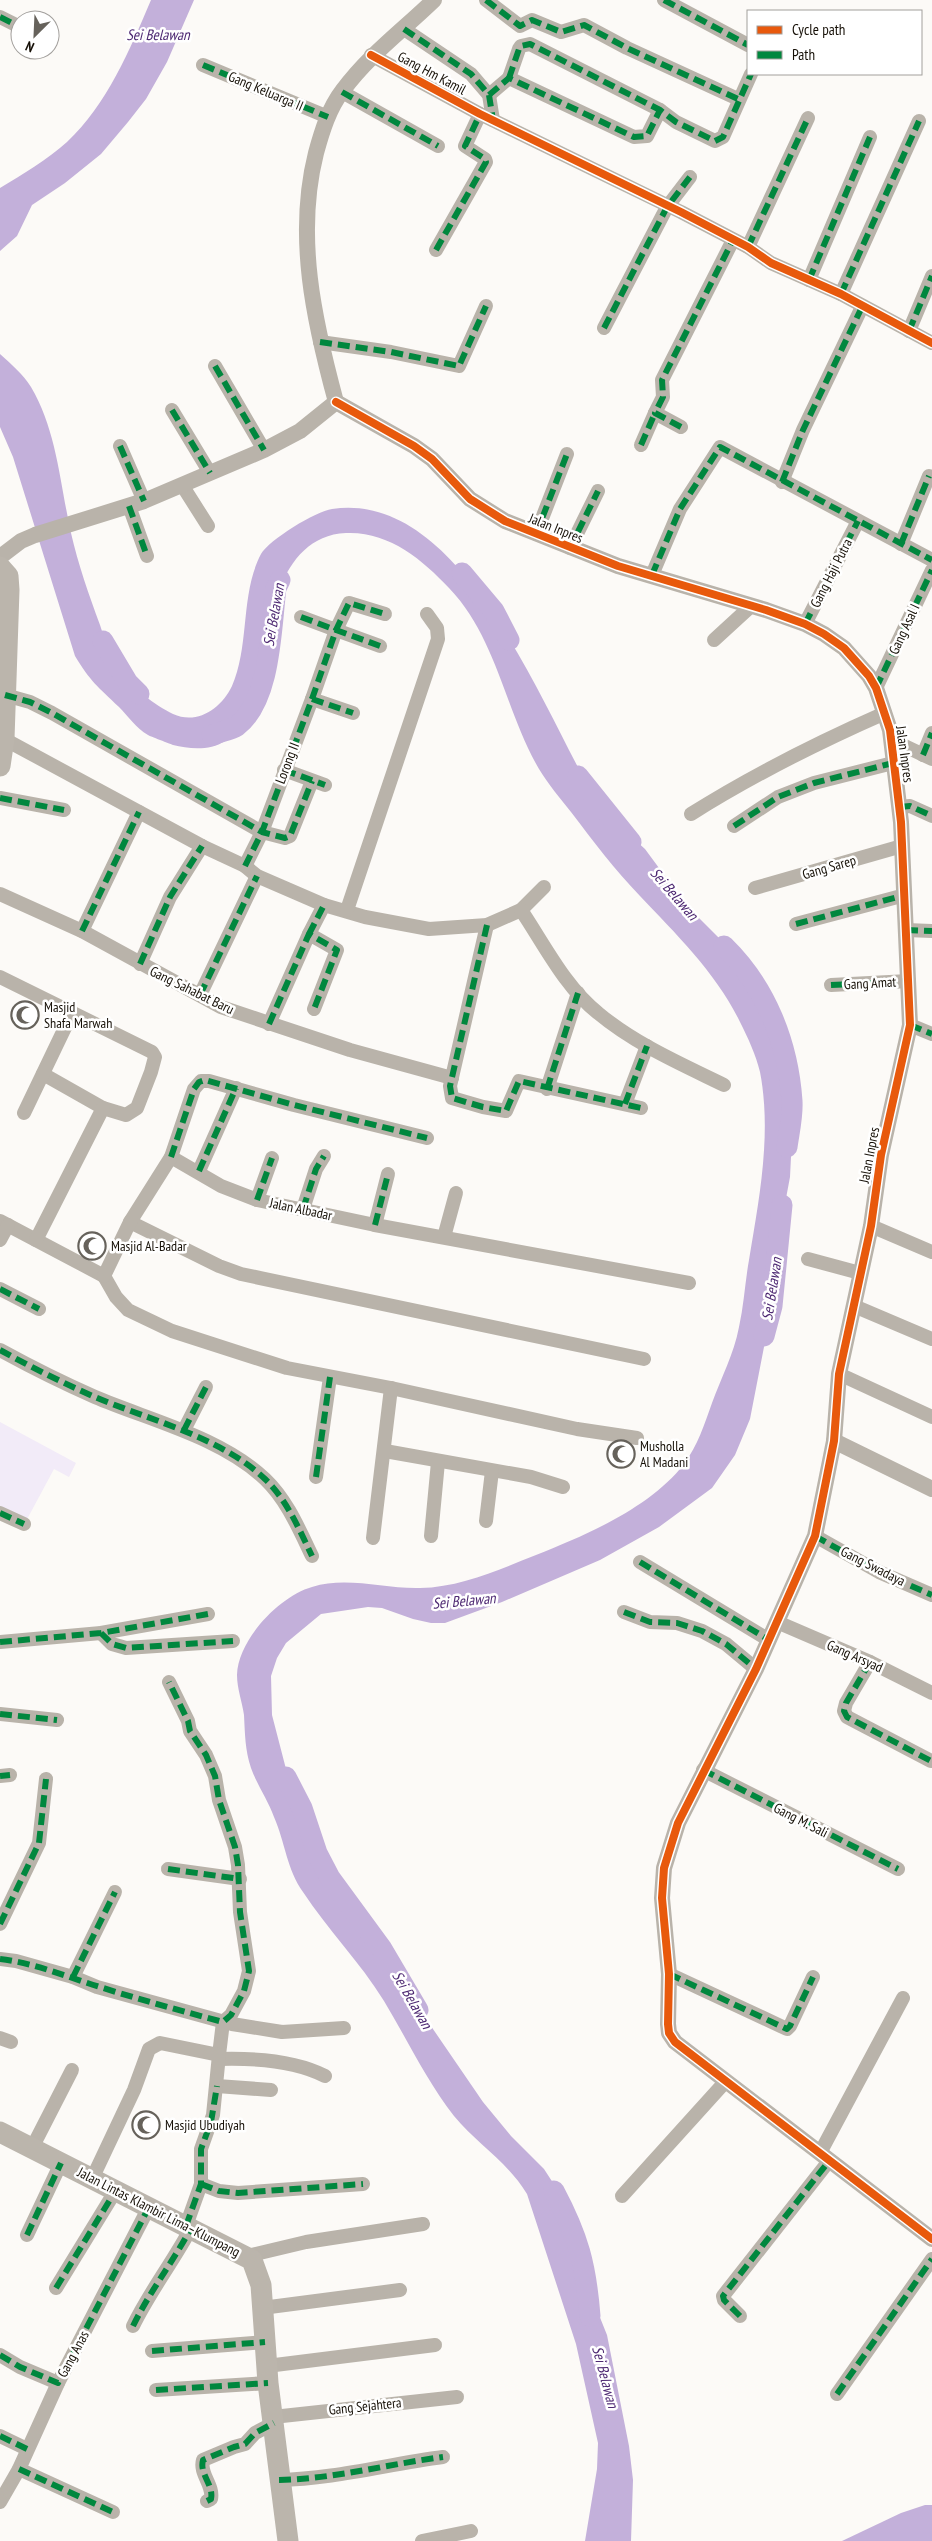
<svg xmlns="http://www.w3.org/2000/svg" width="932" height="2541" font-family="'PT Sans Narrow',sans-serif">
  <rect width="100%" height="100%" fill="#fcfaf7"/>
  <polygon fill="#f2ebf8" points="0,1422 76,1463 69,1477 54,1469 25,1523 0,1510"/>
  <g fill="#c3b0da">
    <path d="M151,0H194L167,62L146,99L128,122L101,154L65,183L32,205L17,236L0,251V188C23,174 47,160 67,142C107,105 130,49 151,0Z"/>
    <path d="M0,354C11,364 23,374 31,387C57,431 60,484 71,533C78,564 89,595 100,625C105,640 110,659 120,672C132,688 155,705 173,714C197,725 221,709 232,686C250,645 240,594 261,554C269,540 316,511 332,509C463,489 544,713 597,802L604,812L645,849L687,906L739,958L771,1015L783,1047L792,1136L790,1177L778,1241L771,1311L750,1419L735,1455L712,1488L659,1527L600,1560L502,1602L445,1623H431L413,1619L382,1608L368,1607L321,1614L286,1643L277,1658L271,1676L272,1715L286,1769L321,1859L361,1924L483,2102L511,2136L544,2169L557,2189L567,2214L585,2280L607,2335L629,2446L633,2480L631,2541H585L597,2469L598,2443L576,2344L527,2194C507,2161 478,2145 454,2116C426,2080 407,2039 384,2001C360,1962 328,1930 303,1892C287,1870 285,1842 274,1817C268,1800 257,1785 251,1768C245,1750 245,1734 244,1715C242,1702 237,1688 237,1675C238,1639 280,1596 312,1587C347,1576 384,1589 420,1588C461,1587 498,1570 536,1555C586,1535 650,1508 684,1464C698,1445 704,1425 712,1403C721,1378 734,1354 739,1327C744,1305 745,1282 749,1260C759,1199 772,1134 760,1072C756,1055 748,1038 740,1022C717,974 676,934 640,896C615,870 593,841 571,812C560,798 548,784 539,769C505,711 497,638 449,588C422,559 388,531 346,533C276,536 268,631 255,682C252,696 246,707 240,720C236,729 234,735 225,741C210,751 189,749 173,745C171,744 149,736 148,735C136,728 128,716 119,707C98,687 90,681 75,656L13,457L0,427Z"/>
    <polygon points="925,2505 932,2505 932,2541 842,2541 901,2513"/>
  </g>
  <g fill="none" stroke-linecap="round" stroke-linejoin="round">
    <g stroke="#c3b0da" stroke-width="21">
      <polyline points="462,573 494,611 509,640"/>
      <polyline points="103,641 128,683 139,694"/>
      <path d="M212,735C219,732 231,730 237,726C271,700 271,627 276,588L280,580"/>
      <polyline points="578,776 631,842"/>
      <path d="M724,946C766,987 788,1043 792,1101C793,1116 789,1132 787,1147"/>
      <polyline points="764,1336 772,1306 782,1205"/>
      <polyline points="286,1777 302,1808 317,1853 330,1878 382,1949 418,2010"/>
      <path d="M554,2191C578,2236 586,2265 590,2316"/>
    </g>
    <g stroke="#b9b3aa" stroke-width="14">
      <polyline points="486,0 520,26 532,20 561,32 584,25 627,48 738,99"/>
      <polyline points="664,0 748,45"/>
      <polyline points="0,17 20,27"/>
      <polyline points="404,29 471,74 489,95 493,120"/>
      <polyline points="371,55 480,114 681,212 748,247 771,263 841,294 932,343"/>
      <polyline points="203,65 328,117"/>
      <polyline points="509,78 519,49 521,46 530,44 660,110"/>
      <polyline points="342,92 438,146"/>
      <polyline points="489,95 509,78 634,137 647,136 660,110 676,122 715,141 723,137 751,74"/>
      <polyline points="748,247 808,118"/>
      <polyline points="436,250 486,162 485,159 465,146 480,114"/>
      <polyline points="809,280 870,137"/>
      <polyline points="841,294 919,121"/>
      <polyline points="604,328 667,207 690,177"/>
      <polyline points="909,331 932,276"/>
      <polyline points="320,342 391,352 459,366 486,306"/>
      <polyline points="215,366 264,450"/>
      <polyline points="172,410 210,473"/>
      <polyline points="681,427 655,413 663,397 662,380 733,240"/>
      <polyline points="641,445 655,413"/>
      <polyline points="120,446 144,501"/>
      <polyline points="782,482 803,430 862,307"/>
      <polyline points="182,485 208,526"/>
      <polyline points="129,506 147,556"/>
      <polyline points="536,534 567,454"/>
      <polyline points="901,544 929,476"/>
      <polyline points="570,548 598,491"/>
      <polyline points="652,575 680,509 720,447 932,560"/>
      <polyline points="301,617 336,630 349,603 385,614"/>
      <polyline points="805,624 858,521"/>
      <polyline points="714,640 750,607"/>
      <polyline points="876,688 932,570"/>
      <polyline points="5,695 30,702 52,713 262,832 285,838 290,836 312,781"/>
      <polyline points="312,699 336,630 380,646"/>
      <polyline points="4,739 202,846 245,866 257,876 324,905 365,917 429,929 487,925 521,910 544,887"/>
      <polyline points="892,740 932,759"/>
      <polyline points="923,755 932,733"/>
      <polyline points="284,770 325,785"/>
      <polyline points="0,798 64,810"/>
      <polyline points="899,807 910,806 932,816"/>
      <path d="M691,814C753,775 819,742 885,713"/>
      <polyline points="734,826 778,797 814,783 893,763"/>
      <polyline points="245,866 262,832 312,699 353,713"/>
      <polyline points="755,888 902,846"/>
      <polyline points="0,894 82,931 221,1007 350,1050 452,1078"/>
      <polyline points="347,910 438,639 437,628 427,614"/>
      <path d="M521,910C544,944 565,987 598,1013C635,1044 681,1064 724,1085"/>
      <polyline points="796,924 905,895"/>
      <polyline points="487,925 450,1086 452,1098 483,1107 506,1111 519,1081 641,1108"/>
      <polyline points="906,930 932,931"/>
      <polyline points="82,931 139,812"/>
      <polyline points="309,934 324,905"/>
      <polyline points="140,964 170,897 202,846"/>
      <polyline points="0,977 152,1052 155,1057 151,1072 137,1108 126,1115 103,1108 43,1074"/>
      <polyline points="831,985 909,981"/>
      <polyline points="200,995 257,876"/>
      <polyline points="269,1024 309,934 337,950 314,1009"/>
      <polyline points="910,1025 932,1034"/>
      <polyline points="547,1089 578,993"/>
      <polyline points="625,1104 647,1046"/>
      <polyline points="24,1113 72,1013"/>
      <polyline points="171,1157 221,1186 257,1200 375,1225 689,1283"/>
      <polyline points="199,1171 236,1088"/>
      <polyline points="257,1200 272,1158"/>
      <polyline points="303,1209 316,1169 324,1156"/>
      <polyline points="0,1221 104,1276"/>
      <polyline points="130,1222 219,1266 241,1274 644,1359"/>
      <polyline points="375,1225 388,1174"/>
      <polyline points="871,1226 932,1252"/>
      <polyline points="444,1237 456,1193"/>
      <polyline points="0,1240 8,1225"/>
      <polyline points="36,1240 103,1108"/>
      <polyline points="808,1259 860,1273"/>
      <polyline points="104,1276 116,1297 128,1310 172,1331 287,1368 391,1388 577,1429 637,1438"/>
      <polyline points="104,1276 130,1222 171,1157 194,1089 201,1081 209,1081 294,1105 427,1138"/>
      <polyline points="0,1289 39,1309"/>
      <polyline points="854,1306 932,1339"/>
      <path d="M0,1350C31,1367 63,1383 95,1397C149,1420 221,1437 265,1479C287,1500 299,1529 312,1556"/>
      <polyline points="839,1374 932,1417"/>
      <polyline points="184,1430 206,1387"/>
      <polyline points="385,1451 531,1477 563,1487"/>
      <polyline points="316,1477 330,1377"/>
      <polyline points="0,1513 24,1524"/>
      <polyline points="486,1521 492,1471"/>
      <polyline points="431,1536 438,1462"/>
      <polyline points="815,1536 879,1572 932,1595"/>
      <polyline points="373,1538 391,1388"/>
      <polyline points="640,1562 769,1640"/>
      <polyline points="624,1612 650,1622 677,1623 702,1631 726,1644 756,1669"/>
      <polyline points="777,1622 870,1662 932,1693"/>
      <polyline points="101,1633 112,1644 126,1648 233,1641"/>
      <polyline points="0,1642 101,1633 208,1614"/>
      <polyline points="870,1662 846,1703 844,1711 847,1717 931,1761"/>
      <polyline points="169,1682 188,1721 190,1731 206,1755 215,1776 219,1800 235,1847 238,1865 240,1912 249,1971 244,1991 231,2015 223,2022 219,2055"/>
      <polyline points="0,1714 57,1720"/>
      <polyline points="703,1770 898,1869"/>
      <polyline points="0,1776 10,1775"/>
      <polyline points="168,1869 240,1879"/>
      <polyline points="0,1924 39,1843 46,1779"/>
      <polyline points="0,1959 16,1961 73,1977 97,1987 232,2024 282,2032 344,2028"/>
      <polyline points="669,1974 787,2029 790,2026 813,1977"/>
      <polyline points="73,1977 115,1892"/>
      <polyline points="0,2038 11,2042"/>
      <path d="M219,2059C254,2058 294,2060 325,2076"/>
      <polyline points="217,2086 271,2090"/>
      <polyline points="32,2148 72,2070"/>
      <polyline points="820,2153 903,1998"/>
      <polyline points="92,2179 134,2090 149,2049 160,2043 219,2055 213,2115 201,2149 201,2184 186,2226"/>
      <polyline points="201,2184 219,2191 238,2193 363,2184"/>
      <polyline points="622,2196 726,2081"/>
      <polyline points="27,2235 61,2163"/>
      <polyline points="247,2256 306,2242 423,2224"/>
      <polyline points="56,2288 116,2190"/>
      <polyline points="262,2308 400,2290"/>
      <polyline points="740,2316 724,2300 723,2296 829,2161"/>
      <path d="M133,2326C150,2291 173,2262 191,2228"/>
      <polyline points="152,2351 265,2342"/>
      <polyline points="0,2355 20,2367 58,2383"/>
      <polyline points="267,2366 435,2345"/>
      <polyline points="156,2390 268,2383"/>
      <polyline points="837,2394 932,2259"/>
      <polyline points="273,2417 457,2397"/>
      <polyline points="0,2436 27,2449"/>
      <polyline points="19,2469 113,2512"/>
      <path d="M279,2480C334,2479 388,2464 443,2457"/>
      <path d="M207,2501L211,2499C214,2485 199,2474 203,2460L234,2447L245,2444L255,2433L274,2423"/>
      <polyline points="0,2502 19,2469 58,2383 149,2207"/>
      <polyline points="422,2541 471,2531"/>
    </g>
    <g stroke="#b9b3aa" stroke-width="16">
      <polyline points="336,402 414,446 432,459 470,499 505,521 618,566 766,610 805,624 824,634 844,648 869,676 876,688 890,730 901,822 910,1025 881,1155 871,1226 839,1374 834,1441 815,1536 756,1669 678,1823 664,1868 662,1898 669,1974 668,2024 669,2033 675,2042 932,2239"/>
      <path d="M336,402C314,321 295,236 316,153C322,131 329,108 343,90C370,54 402,31 434,0"/>
      <polyline points="0,557 21,541 35,535 144,501 264,450 300,431 336,402"/>
      <polyline points="834,1441 932,1489"/>
    </g>
    <g stroke="#bbb5ac" stroke-width="21">
      <polyline points="0,567 8,576 9,590 4,739 0,766"/>
      <polyline points="0,2132 252,2260 261,2285 268,2383 288,2541"/>
    </g>
    <g stroke="#00873e" stroke-width="6" stroke-dasharray="12 6" stroke-linecap="butt">
      <polyline points="486,0 520,26 532,20 561,32 584,25 627,48 738,99"/>
      <polyline points="664,0 748,45"/>
      <polyline points="0,17 20,27"/>
      <polyline points="404,29 471,74 489,95 493,120"/>
      <polyline points="203,65 328,117"/>
      <polyline points="509,78 519,49 521,46 530,44 660,110"/>
      <polyline points="342,92 438,146"/>
      <polyline points="489,95 509,78 634,137 647,136 660,110 676,122 715,141 723,137 751,74"/>
      <polyline points="748,247 808,118"/>
      <polyline points="436,250 486,162 485,159 465,146 480,114"/>
      <polyline points="809,280 870,137"/>
      <polyline points="841,294 919,121"/>
      <polyline points="604,328 667,207 690,177"/>
      <polyline points="909,331 932,276"/>
      <polyline points="320,342 391,352 459,366 486,306"/>
      <polyline points="215,366 264,450"/>
      <polyline points="172,410 210,473"/>
      <polyline points="681,427 655,413 663,397 662,380 733,240"/>
      <polyline points="641,445 655,413"/>
      <polyline points="120,446 144,501"/>
      <polyline points="782,482 803,430 862,307"/>
      <polyline points="129,506 147,556"/>
      <polyline points="536,534 567,454"/>
      <polyline points="901,544 929,476"/>
      <polyline points="570,548 598,491"/>
      <polyline points="652,575 680,509 720,447 932,560"/>
      <polyline points="301,617 336,630 349,603 385,614"/>
      <polyline points="805,624 858,521"/>
      <polyline points="876,688 932,570"/>
      <polyline points="5,695 30,702 52,713 262,832 285,838 290,836 312,781"/>
      <polyline points="312,699 336,630 380,646"/>
      <polyline points="923,755 932,733"/>
      <polyline points="284,770 325,785"/>
      <polyline points="0,798 64,810"/>
      <polyline points="899,807 910,806 932,816"/>
      <polyline points="734,826 778,797 814,783 893,763"/>
      <polyline points="245,866 262,832 312,699 353,713"/>
      <polyline points="796,924 905,895"/>
      <polyline points="487,925 450,1086 452,1098 483,1107 506,1111 519,1081 641,1108"/>
      <polyline points="906,930 932,931"/>
      <polyline points="82,931 139,812"/>
      <polyline points="309,934 324,905"/>
      <polyline points="140,964 170,897 202,846"/>
      <polyline points="831,985 909,981"/>
      <polyline points="200,995 257,876"/>
      <polyline points="269,1024 309,934 337,950 314,1009"/>
      <polyline points="910,1025 932,1034"/>
      <polyline points="547,1089 578,993"/>
      <polyline points="625,1104 647,1046"/>
      <polyline points="171,1157 194,1089 199,1082 205,1080 294,1105 427,1138"/>
      <polyline points="199,1171 236,1088"/>
      <polyline points="257,1200 272,1158"/>
      <polyline points="303,1209 316,1169 324,1156"/>
      <polyline points="375,1225 388,1174"/>
      <polyline points="0,1289 39,1309"/>
      <path d="M0,1350C31,1367 63,1383 95,1397C149,1420 221,1437 265,1479C287,1500 299,1529 312,1556"/>
      <polyline points="184,1430 206,1387"/>
      <polyline points="316,1477 330,1377"/>
      <polyline points="0,1513 24,1524"/>
      <polyline points="815,1536 879,1572 932,1595"/>
      <polyline points="640,1562 769,1640"/>
      <polyline points="624,1612 650,1622 677,1623 702,1631 726,1644 756,1669"/>
      <polyline points="101,1633 112,1644 126,1648 233,1641"/>
      <polyline points="0,1642 101,1633 208,1614"/>
      <polyline points="870,1662 846,1703 844,1711 847,1717 931,1761"/>
      <polyline points="0,1714 57,1720"/>
      <polyline points="703,1770 898,1869"/>
      <polyline points="0,1776 10,1775"/>
      <polyline points="168,1869 240,1879"/>
      <polyline points="0,1924 39,1843 46,1779"/>
      <path d="M0,1959C35,1963 67,1977 100,1987C141,2000 182,2011 223,2022L231,2015L244,1991L249,1971L240,1912L238,1865L235,1847L219,1800L215,1776L206,1755L190,1731L188,1721L169,1682"/>
      <polyline points="669,1974 787,2029 790,2026 813,1977"/>
      <polyline points="73,1977 115,1892"/>
      <polyline points="201,2184 219,2191 238,2193 363,2184"/>
      <polyline points="186,2226 201,2184 201,2149 211,2122 217,2086"/>
      <polyline points="27,2235 61,2163"/>
      <polyline points="56,2288 116,2190"/>
      <polyline points="740,2316 724,2300 723,2296 829,2161"/>
      <path d="M133,2326C150,2291 173,2262 191,2228"/>
      <polyline points="152,2351 265,2342"/>
      <polyline points="0,2355 20,2367 58,2383 149,2207"/>
      <polyline points="156,2390 268,2383"/>
      <polyline points="837,2394 932,2259"/>
      <polyline points="0,2436 27,2449"/>
      <polyline points="19,2469 113,2512"/>
      <path d="M279,2480C334,2479 388,2464 443,2457"/>
      <path d="M207,2501L211,2499C214,2485 199,2474 203,2460L234,2447L245,2444L255,2433L274,2423"/>
    </g>
    <g stroke="#fff" stroke-width="11">
      <g id="cycleway">
        <polyline points="371,55 480,114 681,212 748,247 771,263 841,294 932,343"/>
        <polyline points="336,402 414,446 432,459 470,499 505,521 618,566 766,610 805,624 824,634 844,648 869,676 876,688 890,730 901,822 910,1025 881,1155 871,1226 839,1374 834,1441 815,1536 756,1669 678,1823 664,1868 662,1898 669,1974 668,2024 669,2033 675,2042 932,2239"/>
      </g>
    </g>
    <use href="#cycleway" stroke="#e8590c" stroke-width="8"/>
  </g>
  <defs>
    <g id="mosque-ring" transform="scale(1.4375)"><circle r="9.5" fill="#fff" stroke="#66625b" stroke-width="1.5"/><path d="M3.5-4.9A6 6 0 1 0 3.5 4.9A5 5 0 1 1 3.5-4.9Z" fill="#66625b"/></g>
  </defs>
  <g fill-rule="evenodd">
    <use href="#mosque-ring" x="25" y="1015"/>
    <use href="#mosque-ring" x="92" y="1246"/>
    <use href="#mosque-ring" x="621" y="1454"/>
    <use href="#mosque-ring" x="146" y="2125"/>
  </g>
  <g text-anchor="middle" stroke-width="5" stroke-linejoin="round" paint-order="stroke">
    <g font-size="14" fill="#161007" stroke="#fff">
      <text transform="translate(432 73) rotate(28)" y="5">Gang Hm Kamil</text>
      <text transform="translate(266 91) rotate(23)" y="5">Gang Keluarga II</text>
      <text transform="translate(556 528) rotate(22)" y="5">Jalan Inpres</text>
      <text transform="translate(831 573) rotate(-63)" y="5">Gang Haji Putra</text>
      <text transform="translate(904 629) rotate(-65)" y="5">Gang Asal I</text>
      <text transform="translate(905 754) rotate(82)" y="5">Jalan Inpres</text>
      <text transform="translate(287 763) rotate(-69)" y="5">Lorong II</text>
      <text transform="translate(829 867) rotate(-16)" y="5">Gang Sarep</text>
      <text transform="translate(870 983) rotate(-3)" y="5">Gang Amat</text>
      <text transform="translate(192 990) rotate(26)" y="5">Gang Sahabat Baru</text>
      <text transform="translate(869 1155) rotate(-79)" y="5">Jalan Inpres</text>
      <text transform="translate(301 1209) rotate(12)" y="5">Jalan Albadar</text>
      <text transform="translate(873 1566) rotate(27)" y="5">Gang Swadaya</text>
      <text transform="translate(855 1656) rotate(24)" y="5">Gang Arsyad</text>
      <text transform="translate(801 1820) rotate(27)" y="5">Gang M. Sali</text>
      <text transform="translate(159 2212) rotate(27)" y="5">Jalan Lintas Klambir Lima–Klumpang</text>
      <text transform="translate(73 2354) rotate(-62)" y="5">Gang Anas</text>
      <text transform="translate(365 2406) rotate(-6)" y="5">Gang Sejahtera</text>
    </g>
    <g font-size="14" fill="#161007" stroke="#fff" text-anchor="start">
      <text x="44" y="1012">Masjid<tspan x="44" dy="16">Shafa Marwah</tspan></text>
      <text x="111" y="1251">Masjid Al-Badar</text>
      <text x="640" y="1451">Musholla<tspan x="640" dy="16">Al Madani</tspan></text>
      <text x="165" y="2130">Masjid Ubudiyah</text>
    </g>
    <g font-size="15" font-style="italic" fill="#4d2872" stroke="#fff">
      <text x="158" y="40">Sei Belawan</text>
      <text transform="translate(274 615) rotate(-80)" y="5">Sei Belawan</text>
      <text transform="translate(674 894) rotate(49)" y="5">Sei Belawan</text>
      <text transform="translate(772 1289) rotate(-81)" y="5">Sei Belawan</text>
      <text transform="translate(464 1601) rotate(-5)" y="5">Sei Belawan</text>
      <text transform="translate(412 2000) rotate(60)" y="5">Sei Belawan</text>
      <text transform="translate(605 2377) rotate(75)" y="5">Sei Belawan</text>
    </g>
  </g>
  <rect x="747" y="10" width="175" height="65" fill="#ffffff" stroke="#a29f9c"/>
  <rect x="757" y="26" width="25" height="8" fill="#e8590c" stroke="#a29f9c"/>
  <text x="792" y="35" font-size="15" fill="#161007">Cycle path</text>
  <rect x="757" y="51" width="25" height="8" fill="#00873e" stroke="#a29f9c"/>
  <text x="792" y="60" font-size="15" fill="#161007">Path</text>
  <g transform="translate(35 35) rotate(204)"><circle r="24" fill="#ffffff" stroke="#a29f9c"/>
  <path d="M0-4L9 19L0 12L-9 19Z" fill="#66625b"/>
  <text y="-8" font-size="14" font-weight="bold" text-anchor="middle" fill="#161007">N</text>
  </g>
</svg>
